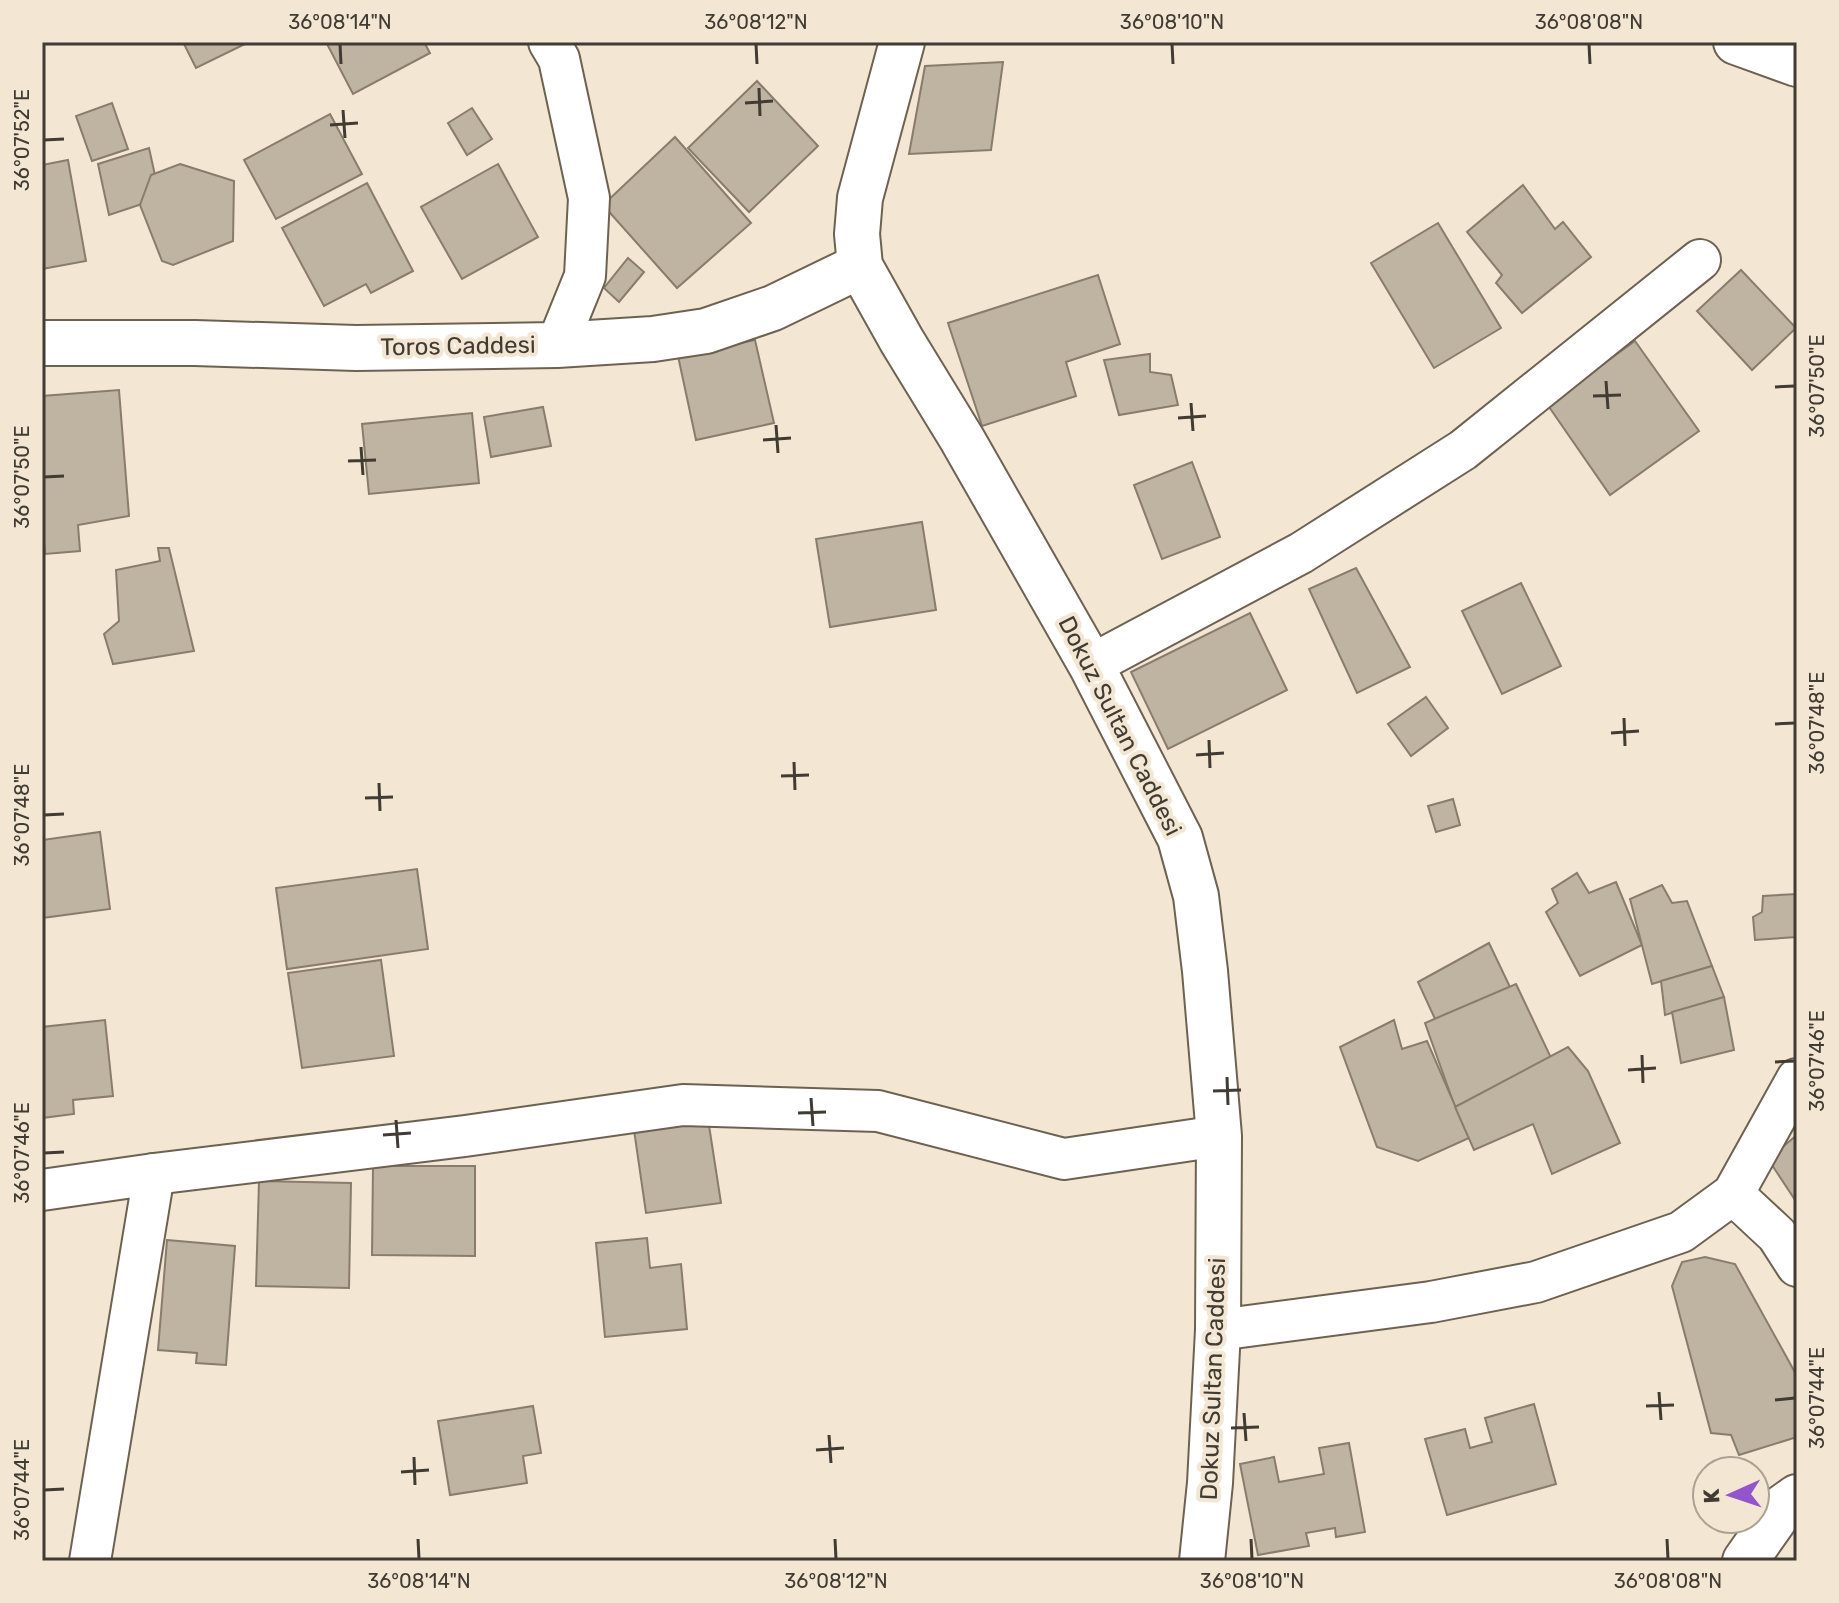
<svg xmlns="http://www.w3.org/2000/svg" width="1839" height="1603" font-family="Rubik,sans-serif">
  <rect width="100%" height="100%" fill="#f3e6d3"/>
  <g fill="#bfb3a1" stroke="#887d6c" stroke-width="2">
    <polygon points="183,42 249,42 196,68"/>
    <polygon points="326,42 424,42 430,53 353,94"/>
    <polygon points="1003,62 991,150 909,154 925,66"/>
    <polygon points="757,81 818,146 749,212 688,148"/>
    <polygon points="112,103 128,149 92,161 76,116"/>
    <polygon points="472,108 492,139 467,155 448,123"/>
    <polygon points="330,114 362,174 276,219 244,160"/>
    <polygon points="675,137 751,223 677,288 603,205"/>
    <polygon points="149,148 160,198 109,215 98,164"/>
    <polygon points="68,160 86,261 42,269 42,165"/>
    <polygon points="180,164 234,181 233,241 173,265 162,261 140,205 151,175"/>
    <polygon points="498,164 538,237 462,279 421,207"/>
    <polygon points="367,183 413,271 371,293 366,284 324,306 282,228"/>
    <polygon points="1523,185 1555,229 1563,222 1591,257 1522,313 1496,283 1502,275 1467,232"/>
    <polygon points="1438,223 1501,328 1434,368 1371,263"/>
    <polygon points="628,258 644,272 619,302 604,288"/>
    <polygon points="1741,270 1796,328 1752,370 1697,311"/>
    <polygon points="1098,275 1120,344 1066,362 1076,396 982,426 948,323"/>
    <polygon points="755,340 774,423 696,440 678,356"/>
    <polygon points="1635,341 1699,431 1610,495 1547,404"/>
    <polygon points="1150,354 1150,372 1171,375 1178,405 1119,415 1104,360"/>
    <polygon points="119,390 129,516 78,525 80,551 45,554 42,517 42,396"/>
    <polygon points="543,407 551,446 491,457 484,417"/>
    <polygon points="472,413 479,483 369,494 362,424"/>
    <polygon points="1192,462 1220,537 1162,559 1134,485"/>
    <polygon points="922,522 936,610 830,627 816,539"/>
    <polygon points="158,548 169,548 194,651 113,664 104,634 119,621 116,570 160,561"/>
    <polygon points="1356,568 1410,667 1357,693 1309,589"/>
    <polygon points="1521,583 1561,666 1502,694 1462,611"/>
    <polygon points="1250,613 1287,690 1168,749 1131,672"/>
    <polygon points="1426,697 1448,728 1411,756 1388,724"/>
    <polygon points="1453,799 1460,825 1436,832 1428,806"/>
    <polygon points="100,832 110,909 42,918 42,840"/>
    <polygon points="417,869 428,949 287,969 276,888"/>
    <polygon points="1577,873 1589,893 1616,882 1642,945 1580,976 1546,912 1558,903 1552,889"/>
    <polygon points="1662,885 1672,903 1687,901 1712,966 1652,984 1630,899"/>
    <polygon points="1797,894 1797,937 1755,940 1753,917 1762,912 1763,896"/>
    <polygon points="1489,943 1510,987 1435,1019 1418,982"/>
    <polygon points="381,960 394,1056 302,1068 288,973"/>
    <polygon points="1712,966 1724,997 1665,1015 1661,981"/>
    <polygon points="1516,984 1553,1062 1455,1107 1425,1023"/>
    <polygon points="1724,997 1734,1050 1681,1063 1672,1012"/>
    <polygon points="105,1020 113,1096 73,1100 74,1114 42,1118 42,1027"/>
    <polygon points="1394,1020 1402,1049 1427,1041 1469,1138 1418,1161 1377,1147 1340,1047"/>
    <polygon points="1568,1047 1588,1071 1620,1143 1552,1174 1533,1124 1474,1150 1455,1107"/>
    <polygon points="708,1119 721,1203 646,1213 634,1130"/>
    <polygon points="1797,1135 1797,1203 1768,1159"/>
    <polygon points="373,1166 475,1166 475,1256 372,1255"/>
    <polygon points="259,1181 351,1183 349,1288 256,1286"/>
    <polygon points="647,1238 650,1268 681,1264 687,1329 605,1337 596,1243"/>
    <polygon points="167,1240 235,1246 226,1365 196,1363 197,1353 158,1350"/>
    <polygon points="1705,1257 1735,1264 1797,1376 1797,1437 1739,1455 1731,1435 1711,1433 1672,1286 1682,1262"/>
    <polygon points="1534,1404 1556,1484 1447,1515 1425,1439 1465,1429 1470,1448 1492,1442 1485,1418"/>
    <polygon points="533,1406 541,1453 523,1456 527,1483 450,1495 438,1421"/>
    <polygon points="1349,1443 1365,1532 1336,1537 1335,1528 1306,1533 1309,1546 1258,1555 1240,1464 1274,1457 1279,1482 1324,1474 1319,1448"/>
  </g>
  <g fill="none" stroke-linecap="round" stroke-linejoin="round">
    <g stroke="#6d6252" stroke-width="44">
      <g id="minor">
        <polyline points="549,42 559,59 589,198 585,276 557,345"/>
        <polyline points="1091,665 1301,553 1463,450 1700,260"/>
        <polyline points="42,1190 154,1174 465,1136 683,1105 878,1111 1064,1159 1219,1136"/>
        <polyline points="1733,1194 1777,1235 1797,1266"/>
        <polyline points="1218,1330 1431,1302 1536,1282 1681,1232 1733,1194 1797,1079"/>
        <polyline points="90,1561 154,1174"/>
      </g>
    </g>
    <g stroke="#6d6252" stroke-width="48">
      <g id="tertiary">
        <polyline points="902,42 860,198 857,234 860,266 902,341 962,439 1091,665 1180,838 1196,896 1205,971 1219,1136 1218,1330 1210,1483 1202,1561"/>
        <polyline points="1736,42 1797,64"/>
        <polyline points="42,343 195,343 356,348 557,345 653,339 706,331 773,308 860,266"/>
        <polyline points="1745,1561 1783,1507 1797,1497"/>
      </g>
    </g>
    <use href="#minor" stroke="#fff" stroke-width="40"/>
    <use href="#tertiary" stroke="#fff" stroke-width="44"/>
  </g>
  <path fill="none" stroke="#403b33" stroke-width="3" d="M340,44L341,64M756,44L757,64M1172,44L1173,64M1589,44L1590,64M759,88L760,116M745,103L773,101M343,110L345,138M330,125L358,123M44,140L64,139M1606,381L1608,409M1775,387L1795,386M1593,396L1621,395M1191,403L1193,431M1178,418L1206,416M776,425L778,453M763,440L791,438M361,447L363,475M348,461L376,460M44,477L64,476M1624,718L1625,746M1775,724L1795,723M1611,733L1639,731M1209,740L1210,768M1196,755L1224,753M794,762L795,790M781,776L809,775M379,783L380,811M365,798L393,797M44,815L64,814M1642,1055L1643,1083M1775,1062L1795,1061M1628,1070L1656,1068M1227,1077L1228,1105M1213,1091L1241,1090M811,1098L813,1126M798,1113L826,1112M396,1120L398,1148M383,1135L411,1133M44,1153L64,1152M1659,1392L1661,1420M1775,1400L1795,1398M1646,1406L1674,1405M1244,1413L1246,1441M1231,1428L1259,1427M829,1435L831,1463M816,1450L844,1448M414,1457L415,1485M401,1472L429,1470M44,1490L64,1489M418,1539L419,1559M835,1539L836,1559M1251,1539L1252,1559M1667,1539L1668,1559"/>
  <g text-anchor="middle" stroke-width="8" stroke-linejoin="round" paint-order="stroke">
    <g font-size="24" fill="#403b33" stroke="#f3e6d3">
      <text transform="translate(458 346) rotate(-1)" y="8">Toros Caddesi</text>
      <text transform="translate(1120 726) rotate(63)" y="8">Dokuz Sultan Caddesi</text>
      <text transform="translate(1213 1379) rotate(-88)" y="8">Dokuz Sultan Caddesi</text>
    </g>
  </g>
  <rect width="1839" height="1603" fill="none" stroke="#f3e6d3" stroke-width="88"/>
  <g transform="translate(1731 1495) rotate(267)"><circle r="38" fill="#f3e6d3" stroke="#aba293" stroke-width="2"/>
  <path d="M0-6L14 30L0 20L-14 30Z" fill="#9355cb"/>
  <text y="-12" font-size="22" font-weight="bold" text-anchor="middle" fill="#403b33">K</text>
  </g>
  <rect x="44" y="44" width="1751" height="1515" fill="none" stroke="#403b33" stroke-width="3"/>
  <g font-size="20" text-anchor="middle" fill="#403b33">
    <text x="340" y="29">36°08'14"N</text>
    <text x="756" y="29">36°08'12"N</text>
    <text x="1172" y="29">36°08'10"N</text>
    <text x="1589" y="29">36°08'08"N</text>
    <text transform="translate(22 140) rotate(-90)" y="7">36°07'52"E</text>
    <text transform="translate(1817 386) rotate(-90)" y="7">36°07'50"E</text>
    <text transform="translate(22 477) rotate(-90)" y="7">36°07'50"E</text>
    <text transform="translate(1817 723) rotate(-90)" y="7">36°07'48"E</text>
    <text transform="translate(22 815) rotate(-90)" y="7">36°07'48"E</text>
    <text transform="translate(1817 1061) rotate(-90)" y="7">36°07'46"E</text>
    <text transform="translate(22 1153) rotate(-90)" y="7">36°07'46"E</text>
    <text transform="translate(1817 1398) rotate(-90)" y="7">36°07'44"E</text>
    <text transform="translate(22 1490) rotate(-90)" y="7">36°07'44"E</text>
    <text x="419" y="1588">36°08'14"N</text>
    <text x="836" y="1588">36°08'12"N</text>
    <text x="1252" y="1588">36°08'10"N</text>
    <text x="1668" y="1588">36°08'08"N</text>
  </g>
</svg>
